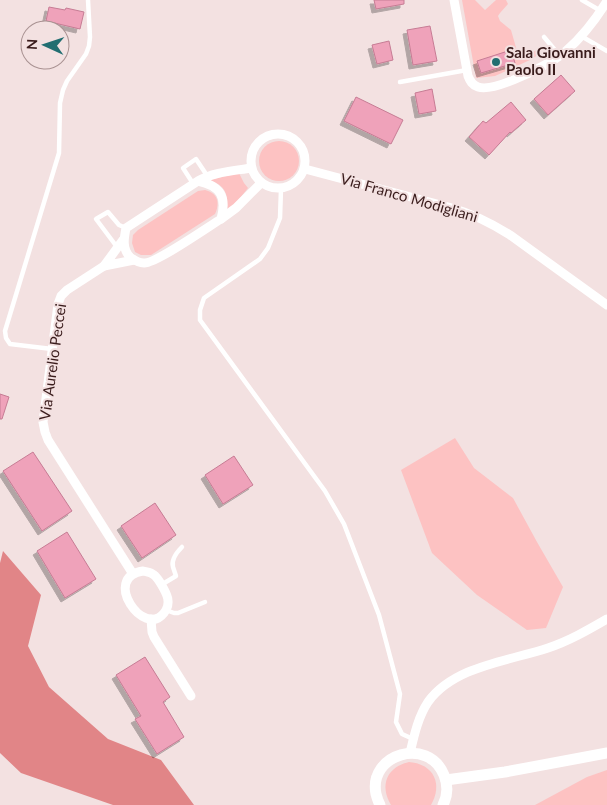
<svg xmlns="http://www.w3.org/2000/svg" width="607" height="805" font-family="Lato,sans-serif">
  <defs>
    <filter id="shadow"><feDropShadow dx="-4" dy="4" stdDeviation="0" flood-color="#0004"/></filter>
  </defs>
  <rect width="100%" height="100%" fill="#f3e1e1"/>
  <g fill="#fdc2c2">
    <polygon points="462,0 475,0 485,10 496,0 506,0 508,4 500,13 498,16 500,21 511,30 517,51 527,55 543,47 544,51 530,60 495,76 476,78"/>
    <circle cx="279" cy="161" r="20"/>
    <path d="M239,173L244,183L248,188L236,203L227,211C229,194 225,185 209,180Z"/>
    <path d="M205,190C218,193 220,203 215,214L151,255H141L135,252L132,243L133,235L138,230L198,191Z"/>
    <polygon points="455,438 474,468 513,498 537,542 563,587 546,628 527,630 477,595 432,553 401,470"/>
    <path d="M409,762C434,764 443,784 431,805H391C379,785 387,767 409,762Z"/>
    <polygon points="607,770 607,805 535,805 587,777"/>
  </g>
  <polygon fill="#e18587" points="3,551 41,595 28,646 49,687 108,739 161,760 194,805 113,805 21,773 0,753 0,563"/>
  <g fill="#efa2ba" stroke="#c67c94" filter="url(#shadow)">
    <polygon points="374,0 404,0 404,4 376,9"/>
    <polygon points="49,7 65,10 66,8 84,12 80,29 46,21"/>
    <polygon points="430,26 437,61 413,65 407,30"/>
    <polygon points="389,41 393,60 377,64 372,45"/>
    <polygon points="511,50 515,63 481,73 477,61"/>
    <polygon points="561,75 575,91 548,115 534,99"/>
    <polygon points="432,89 436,111 419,114 415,93"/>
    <polygon points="356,97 403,120 391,144 344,121"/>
    <polygon points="511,102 526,120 511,133 510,132 489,155 469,137 483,121 486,123"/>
    <polygon points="0,394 9,397 2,419 0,419"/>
    <polygon points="33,452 72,511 42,531 3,471"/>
    <polygon points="234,456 253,485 223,504 205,475"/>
    <polygon points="155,503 176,535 142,558 121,526"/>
    <polygon points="67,532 96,579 65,598 37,551"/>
    <polygon points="145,657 170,697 163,702 184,737 157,754 135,719 141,716 116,675"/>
  </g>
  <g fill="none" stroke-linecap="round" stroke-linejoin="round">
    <g stroke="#fff" stroke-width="4.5">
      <polyline points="582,0 601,11"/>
      <polyline points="581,36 607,51"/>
      <polyline points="544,37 560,56"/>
      <polyline points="400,82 467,70"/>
      <polyline points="194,185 183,168 196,159 208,177"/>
      <polyline points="281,189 280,218 268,248 260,259 204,298 200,310 200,320 325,491 344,524 379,615 400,694 396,722 402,734 413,739"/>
      <polyline points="117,247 96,219 108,212 119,225 126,228"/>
      <polyline points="52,349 10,344 6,338 5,331 59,153 60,103 63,90 67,81 86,54 89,46 90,37 88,0"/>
      <path d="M161,585L176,576C175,573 174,570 173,567C171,560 177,552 182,547"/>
      <polyline points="166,610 174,613 178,613 205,602"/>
    </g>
    <g stroke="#fff" stroke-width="9">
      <path d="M454,0L468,76C470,81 472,85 478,87C495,93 552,63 566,51C582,37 596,19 607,1"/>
      <circle cx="278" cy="161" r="27"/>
      <path d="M305,169L452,208C473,214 491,223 510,235L607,305"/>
      <path d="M198,181C221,186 227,197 221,219C208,227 155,264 144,263C139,263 134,260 130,257C122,249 124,238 126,228L198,181C214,172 233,171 251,168"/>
      <polyline points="221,219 236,208 261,183"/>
      <polyline points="123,240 104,266 134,260"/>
      <polyline points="104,266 67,290 61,296 58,304 43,422 45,432 48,440 133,574"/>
      <path d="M143,571C147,572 151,572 154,575C157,577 159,581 161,584C167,594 172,603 164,613C144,639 101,577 143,571Z"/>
      <polyline points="151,619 152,632 154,637 191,696"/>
      <path d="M410,753C414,736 418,717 428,702C454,666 509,661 548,648C569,641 588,630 607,619"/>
    </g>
    <g stroke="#fff" stroke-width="11">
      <polyline points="446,780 505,772 607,753"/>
      <path d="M380,805C378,801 377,798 376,794C368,754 428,736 444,775C448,785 448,795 443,805"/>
    </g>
  </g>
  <circle fill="#226e71" stroke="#f3e1e1" stroke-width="2" cx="496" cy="62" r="5"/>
  <g text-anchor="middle" stroke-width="4" stroke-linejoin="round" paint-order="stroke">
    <g font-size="15" font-weight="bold" fill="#3a1c1c" stroke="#f3e1e1" text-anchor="start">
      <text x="506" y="58">Sala Giovanni<tspan x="506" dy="17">Paolo II</tspan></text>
    </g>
    <g font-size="15" fill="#3a1c1c" stroke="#f3e1e1">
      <text transform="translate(409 198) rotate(16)" y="5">Via Franco Modigliani</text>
      <text transform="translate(53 362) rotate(-82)" y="5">Via Aurelio Peccei</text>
    </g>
  </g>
  <g transform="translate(45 45) rotate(273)"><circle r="24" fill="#f3e1e1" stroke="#a99292"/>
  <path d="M0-4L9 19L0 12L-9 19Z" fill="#226e71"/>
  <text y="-8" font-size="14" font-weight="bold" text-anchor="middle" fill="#3a1c1c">N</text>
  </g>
</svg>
